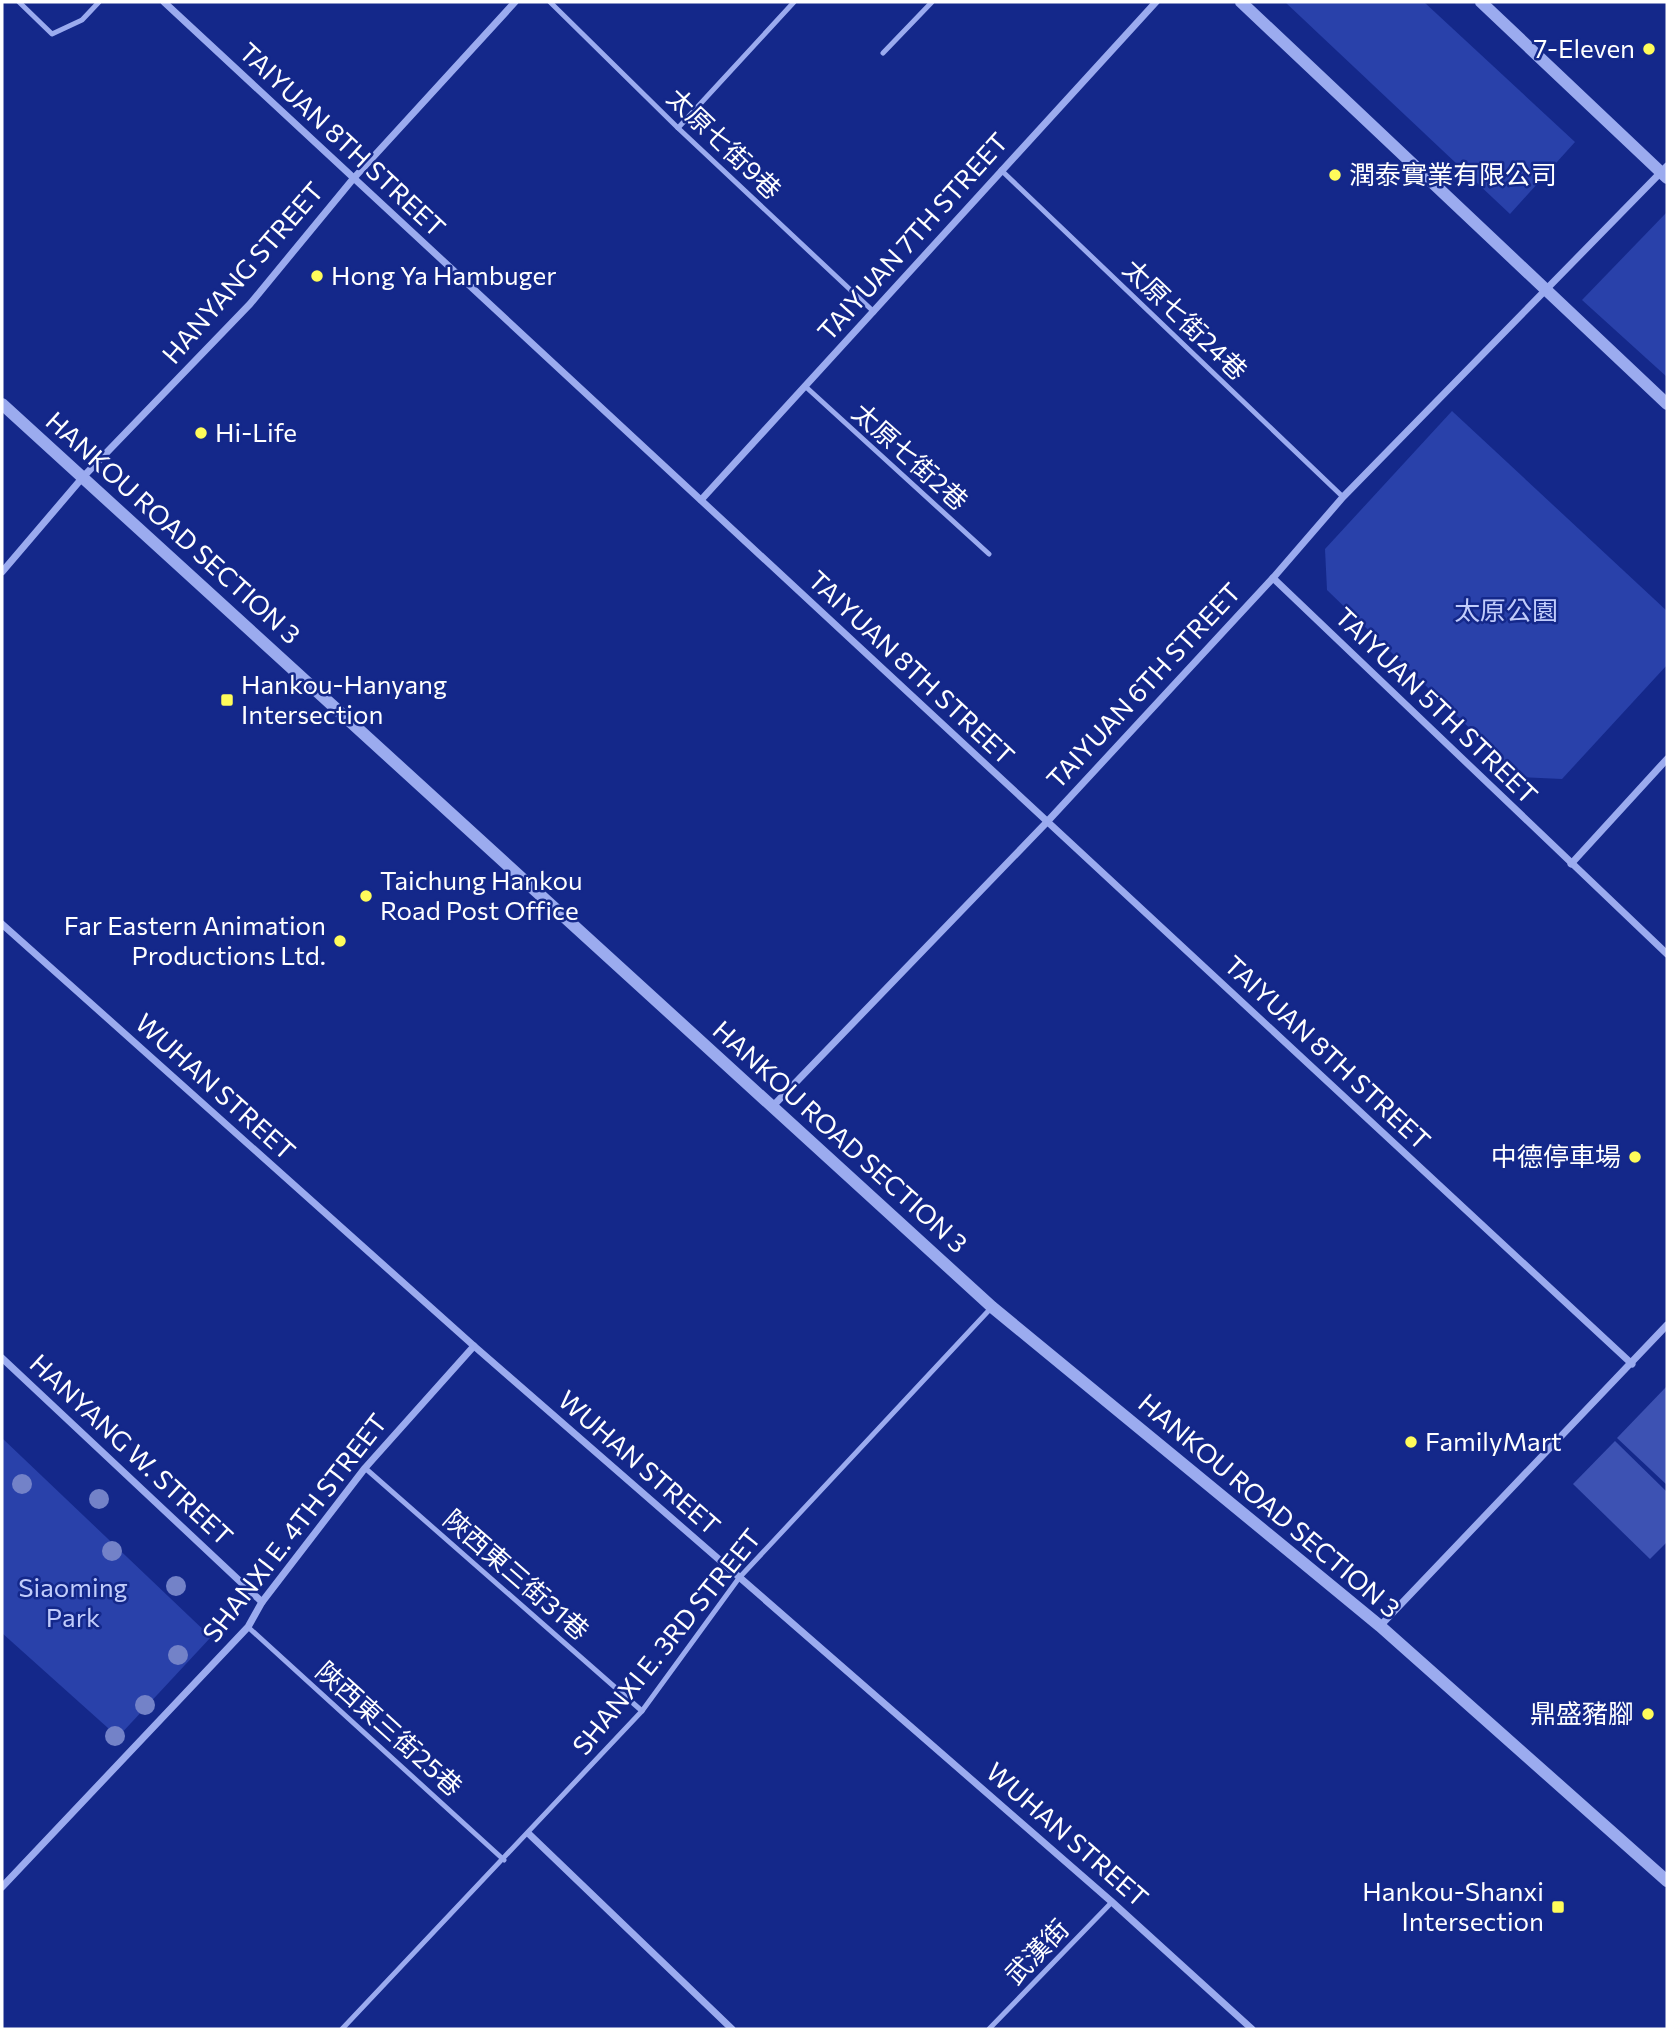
<svg xmlns="http://www.w3.org/2000/svg" width="1669" height="2031" font-family="Commissioner,'Noto Sans TC',sans-serif">
  <rect width="100%" height="100%" fill="#14288a"/>
  <g fill="#2941aa">
    <polygon points="1285,2 1424,2 1575,142 1510,214"/>
    <polygon points="1667,212 1667,377 1582,300"/>
    <polygon points="1452,411 1667,611 1667,665 1562,779 1520,777 1327,590 1325,549"/>
    <polygon points="2,1438 211,1637 118,1737 2,1633"/>
  </g>
  <g fill="#3d52b3">
    <polygon points="1667,1386 1667,1485 1617,1438"/>
    <polygon points="1615,1441 1667,1492 1667,1542 1650,1559 1573,1484"/>
  </g>
  <g fill="none" stroke-linecap="round" stroke-linejoin="round">
    <g stroke="#9babef" stroke-width="5">
      <polyline points="19,2 52,34 82,20 99,2"/>
      <polyline points="550,2 678,128 874,312"/>
      <polyline points="883,53 932,2"/>
      <polyline points="678,128 794,2"/>
      <polyline points="1001,170 1343,497"/>
      <polyline points="806,387 989,554"/>
      <polyline points="365,1468 642,1711"/>
      <polyline points="248,1627 504,1860"/>
      <polyline points="342,2029 642,1711 739,1578 992,1307"/>
      <polyline points="989,2029 1112,1902"/>
    </g>
    <g stroke="#9babef" stroke-width="7">
      <polyline points="164,2 1632,1364"/>
      <polyline points="701,500 1156,2"/>
      <polyline points="2,572 83,477 250,304 353,179 515,2"/>
      <polyline points="1273,578 1667,954"/>
      <polyline points="1571,864 1667,759"/>
      <polyline points="2,924 474,1346 1112,1902 1252,2029"/>
      <polyline points="772,1107 1046,823 1273,578 1343,497 1667,166"/>
      <polyline points="2,1358 262,1602"/>
      <polyline points="1380,1626 1667,1325"/>
      <polyline points="529,1834 732,2029"/>
      <polyline points="2,1887 248,1627 262,1602 365,1468 474,1346"/>
    </g>
    <g stroke="#9babef" stroke-width="12">
      <polyline points="1241,2 1667,404"/>
      <polyline points="1481,2 1667,178"/>
      <polyline points="2,404 992,1307 1380,1626 1667,1881"/>
    </g>
  </g>
  <g fill="#7382c8">
    <circle cx="22" cy="1484" r="10"/>
    <circle cx="99" cy="1499" r="10"/>
    <circle cx="112" cy="1551" r="10"/>
    <circle cx="176" cy="1586" r="10"/>
    <circle cx="178" cy="1655" r="10"/>
    <circle cx="145" cy="1705" r="10"/>
    <circle cx="115" cy="1736" r="10"/>
  </g>
  <g fill="#fffc5a" stroke="#14288a" stroke-width="2.5">
    <circle cx="1649" cy="49" r="7"/>
    <circle cx="1335" cy="175" r="7"/>
    <circle cx="317" cy="276" r="7"/>
    <circle cx="201" cy="433" r="7"/>
    <rect x="220" y="693" width="14" height="14" rx="3.5"/>
    <circle cx="366" cy="896" r="7"/>
    <circle cx="340" cy="941" r="7"/>
    <circle cx="1635" cy="1157" r="7"/>
    <circle cx="1411" cy="1442" r="7"/>
    <circle cx="1648" cy="1714" r="7"/>
    <rect x="1551" y="1900" width="14" height="14" rx="3.5"/>
  </g>
  <g text-anchor="middle" stroke-width="5" stroke-linejoin="round" paint-order="stroke">
    <g font-size="26" fill="#fff" stroke="#14288a" text-anchor="start">
      <text x="1635" y="58" text-anchor="end">7-Eleven</text>
      <text x="1349" y="184">潤泰實業有限公司</text>
      <text x="331" y="285">Hong Ya Hambuger</text>
      <text x="215" y="442">Hi-Life</text>
      <text x="241" y="694">Hankou-Hanyang<tspan x="241" dy="30">Intersection</tspan></text>
      <text x="380" y="890">Taichung Hankou<tspan x="380" dy="30">Road Post Office</tspan></text>
      <text x="326" y="935" text-anchor="end">Far Eastern Animation<tspan x="326" dy="30">Productions Ltd.</tspan></text>
      <text x="1621" y="1166" text-anchor="end">中德停車場</text>
      <text x="1425" y="1451">FamilyMart</text>
      <text x="1634" y="1723" text-anchor="end">鼎盛豬腳</text>
      <text x="1544" y="1901" text-anchor="end">Hankou-Shanxi<tspan x="1544" dy="30">Intersection</tspan></text>
    </g>
    <g font-size="26" fill="#fff" stroke="#14288a">
      <text transform="translate(342 140) rotate(43)" y="9">TAIYUAN 8TH STREET</text>
      <text transform="translate(724 144) rotate(44)" y="9">太原七街9巷</text>
      <text transform="translate(913 237) rotate(-48)" y="9">TAIYUAN 7TH STREET</text>
      <text transform="translate(243 273) rotate(-49)" y="9">HANYANG STREET</text>
      <text transform="translate(1185 320) rotate(44)" y="9">太原七街24巷</text>
      <text transform="translate(910 457) rotate(42)" y="9">太原七街2巷</text>
      <text transform="translate(173 528) rotate(42)" y="9">HANKOU ROAD SECTION 3</text>
      <text transform="translate(911 668) rotate(43)" y="9">TAIYUAN 8TH STREET</text>
      <text transform="translate(1144 686) rotate(-47)" y="9">TAIYUAN 6TH STREET</text>
      <text transform="translate(1436 706) rotate(44)" y="9">TAIYUAN 5TH STREET</text>
      <text transform="translate(1327 1053) rotate(43)" y="9">TAIYUAN 8TH STREET</text>
      <text transform="translate(215 1087) rotate(42)" y="9">WUHAN STREET</text>
      <text transform="translate(840 1137) rotate(42)" y="9">HANKOU ROAD SECTION 3</text>
      <text transform="translate(131 1450) rotate(43)" y="9">HANYANG W. STREET</text>
      <text transform="translate(639 1463) rotate(41)" y="9">WUHAN STREET</text>
      <text transform="translate(1269 1506) rotate(40)" y="9">HANKOU ROAD SECTION 3</text>
      <text transform="translate(295 1528) rotate(-52)" y="9">SHANXI E. 4TH STREET</text>
      <text transform="translate(516 1575) rotate(41)" y="9">陜西東三街31巷</text>
      <text transform="translate(667 1642) rotate(-51)" y="9">SHANXI E. 3RD STREET</text>
      <text transform="translate(389 1729) rotate(42)" y="9">陜西東三街25巷</text>
      <text transform="translate(1067 1835) rotate(41)" y="9">WUHAN STREET</text>
      <text transform="translate(1037 1952) rotate(-46)" y="9">武漢街</text>
    </g>
    <g font-size="26" fill="#c1ccfb" stroke="#14288a">
      <text x="1506" y="620">太原公園</text>
      <text x="73" y="1597">Siaoming<tspan x="73" dy="30">Park</tspan></text>
    </g>
  </g>
  <rect width="1669" height="2031" fill="none" stroke="#ffffff" stroke-width="7"/>
</svg>
